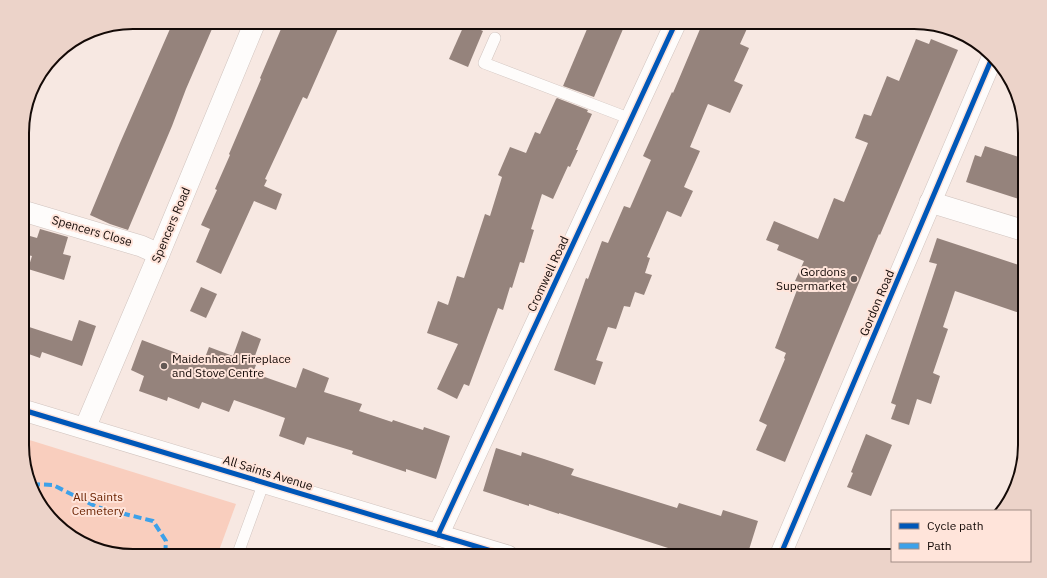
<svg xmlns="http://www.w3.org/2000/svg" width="1047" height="578" font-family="'IBM Plex Sans',sans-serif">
  <rect width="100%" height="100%" fill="#f7e8e2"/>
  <polygon fill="#f9cebe" points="23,438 236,504 217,556 133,556 78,541 41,506 23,459"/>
  <g fill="#95837c">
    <polygon points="173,22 215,22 186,89 172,126 128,230 110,224 90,215 120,143"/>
    <polygon points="284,22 341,22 307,99 303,97 265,179 267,180 264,186 282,194 276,210 254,201 221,274 196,262 210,229 201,225 217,190 215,189 230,155 229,154 261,79 260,78"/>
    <polygon points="590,22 626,22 594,97 563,86"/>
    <polygon points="703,22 750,22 740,44 749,48 734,81 743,85 730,113 708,104 690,147 700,151 684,187 693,191 681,217 667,211 647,257 650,258 645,273 652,275 644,295 635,292 630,307 624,306 616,329 608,327 596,360 603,362 595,385 554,370 586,278 588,279 602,241 608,243 624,206 630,208 651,160 643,156 672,92 673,93"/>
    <polygon points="465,23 483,31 468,67 449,59"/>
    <polygon points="916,39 929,44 931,39 958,50 880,235 879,234 785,462 756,450 767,425 759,421 785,359 784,358 786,353 775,348 800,282 795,281 804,261 777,250 779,245 766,240 774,221 818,239 834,198 844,202 868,143 855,138 864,114 871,116 887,76 899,81"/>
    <polygon points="557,98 588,110 587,112 592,114 576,150 578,150 570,167 568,166 553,199 542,194 531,229 534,230 524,263 520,262 512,288 510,287 503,310 498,308 469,386 464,384 457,399 437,389 458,344 427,333 438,301 448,305 457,276 464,278 485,214 490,216 502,177 498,175 510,147 526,153 535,132 540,134 556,99"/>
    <polygon points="985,146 1025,159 1025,201 966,182 975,155 981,157"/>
    <polygon points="40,229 68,237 63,254 71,256 64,280 28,269 32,256 23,254 23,234 37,238"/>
    <polygon points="937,238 1025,267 1025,315 955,291 943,327 948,329 933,373 940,376 931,404 917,399 909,425 891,419 896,405 891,403 937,264 929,262"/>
    <polygon points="201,287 217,294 206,318 190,311"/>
    <polygon points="79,320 96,326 82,366 42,352 40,358 23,352 23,325 72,341"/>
    <polygon points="242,331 261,339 252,364 256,365 253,373 296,388 303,368 329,378 324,392 362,404 359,411 392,422 393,420 423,430 424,427 450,436 436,479 406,469 406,472 352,454 353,451 307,437 304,445 279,436 285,418 234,400 229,412 202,402 199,409 168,397 167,401 139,391 144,376 131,370 142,340 203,363 209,347 233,356"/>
    <polygon points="866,434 892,445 871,496 847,487 853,473 851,472"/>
    <polygon points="496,448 521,456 522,452 544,459 574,469 571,475 677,508 679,503 721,516 723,510 758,521 747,556 693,556 559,513 559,514 529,504 529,506 483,491"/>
  </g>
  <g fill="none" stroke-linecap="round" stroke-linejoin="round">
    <g stroke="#d1c4bf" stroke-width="12">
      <g id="service">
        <polyline points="495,38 484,63 631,119"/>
        <polyline points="237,556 264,482"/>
      </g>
    </g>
    <g stroke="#d1c4bf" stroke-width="22">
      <g id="minor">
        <polyline points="930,202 1025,231"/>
        <polyline points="23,211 141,246 159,254"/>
        <polyline points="23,410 508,556"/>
        <polyline points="85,428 159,254 255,22"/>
        <polyline points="438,535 676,22"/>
        <polyline points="780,556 992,58"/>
      </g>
    </g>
    <use href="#service" stroke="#fefcfb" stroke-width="11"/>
    <use href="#minor" stroke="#fefcfb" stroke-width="21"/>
    <polyline stroke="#3da1e9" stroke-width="4" stroke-dasharray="8 4" stroke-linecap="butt" points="32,484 53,485 97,507 153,521 166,541 165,556"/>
    <g stroke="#ffe4da" stroke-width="8">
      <g id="cycleway">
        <polyline points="23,410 508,556"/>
        <polyline points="438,535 676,22"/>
        <polyline points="780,556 992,58"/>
      </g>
    </g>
    <use href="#cycleway" stroke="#0057b8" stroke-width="5"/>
  </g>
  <g fill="#635854" stroke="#ffe4da" stroke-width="1.5">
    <circle cx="854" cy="279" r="4"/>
    <circle cx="164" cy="366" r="4"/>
  </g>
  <g text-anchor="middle" stroke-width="4" stroke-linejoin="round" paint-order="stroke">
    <g font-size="12" fill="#140a07" stroke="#ffe4da">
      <text transform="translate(171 225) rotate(-67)" y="4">Spencers Road</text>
      <text transform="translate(92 231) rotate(16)" y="4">Spencers Close</text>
      <text transform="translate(548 274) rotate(-65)" y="4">Cromwell Road</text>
      <text transform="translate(877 303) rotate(-67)" y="4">Gordon Road</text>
      <text transform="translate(268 473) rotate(17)" y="4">All Saints Avenue</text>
    </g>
    <g font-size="12" fill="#140a07" stroke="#ffe4da" text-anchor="end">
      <text x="846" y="276">Gordons<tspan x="846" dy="14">Supermarket</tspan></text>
      <text x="172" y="363" text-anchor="start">Maidenhead Fireplace<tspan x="172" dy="14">and Stove Centre</tspan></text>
    </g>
    <g font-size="12" fill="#6b2200" stroke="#ffe4da">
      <text x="98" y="501">All Saints<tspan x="98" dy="14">Cemetery</tspan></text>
    </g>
  </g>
  <path d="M0 0H1047V578H0ZM133 29H914A104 104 0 0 1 1018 133V445A104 104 0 0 1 914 549H133A104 104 0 0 1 29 445V133A104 104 0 0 1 133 29Z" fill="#ecd3c9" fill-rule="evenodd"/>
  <path fill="none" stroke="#140a07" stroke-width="2" d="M133 29H914A104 104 0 0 1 1018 133V445A104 104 0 0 1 914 549H133A104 104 0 0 1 29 445V133A104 104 0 0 1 133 29Z"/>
  <rect x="891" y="510" width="140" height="52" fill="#ffe4da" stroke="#a18d86"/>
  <rect x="899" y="523" width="20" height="6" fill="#0057b8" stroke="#a18d86"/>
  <text x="927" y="530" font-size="12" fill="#140a07">Cycle path</text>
  <rect x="899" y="543" width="20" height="6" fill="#3da1e9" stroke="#a18d86"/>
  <text x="927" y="550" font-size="12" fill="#140a07">Path</text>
</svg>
